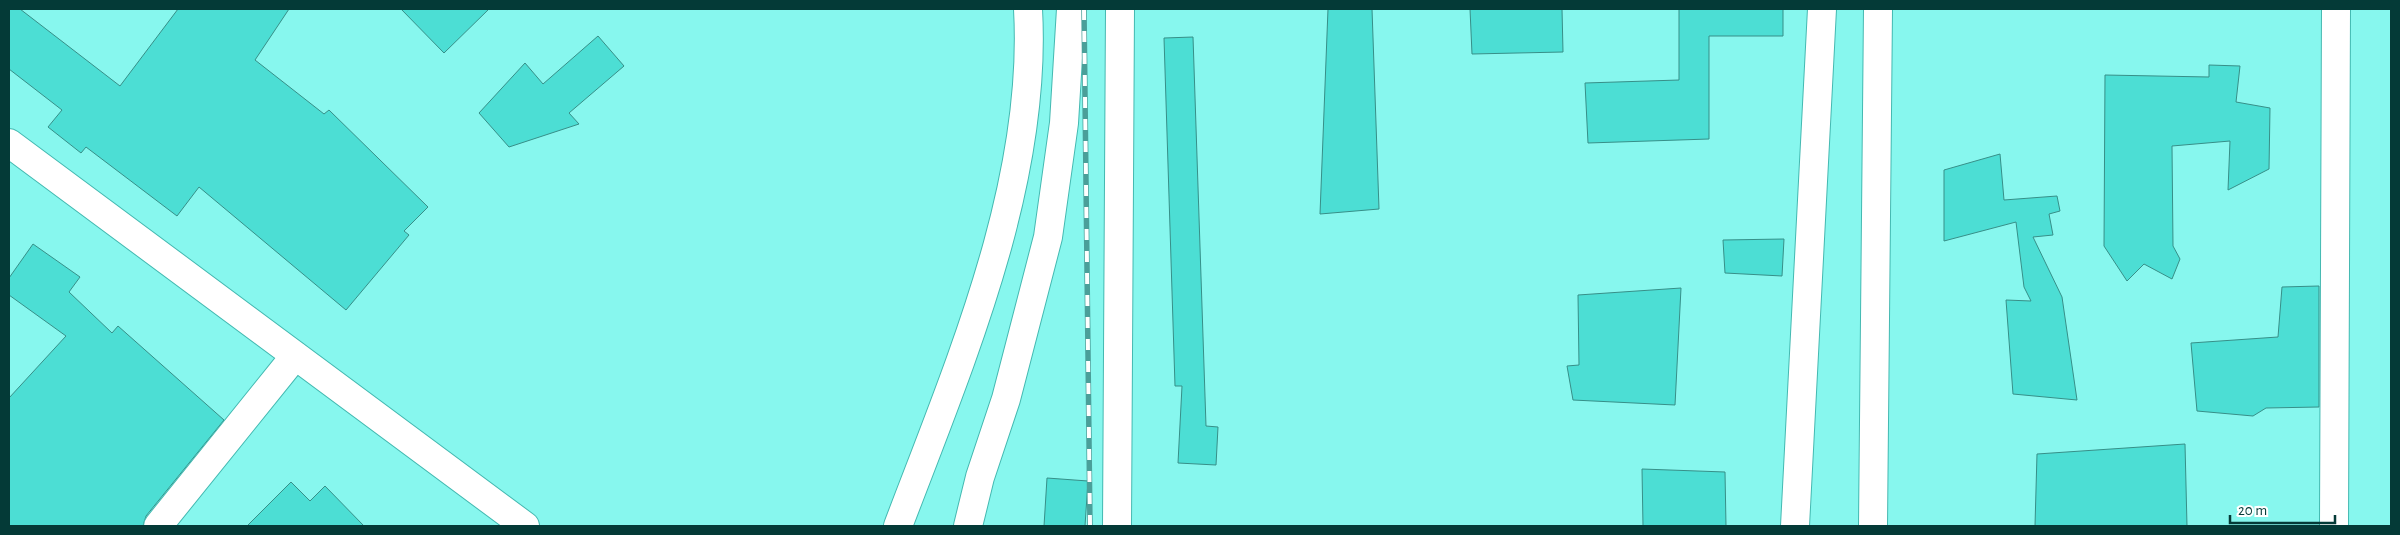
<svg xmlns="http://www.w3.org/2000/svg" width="2400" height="535" font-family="'Alegreya Sans',sans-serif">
  <rect width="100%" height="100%" fill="#87f7ee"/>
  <g fill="#4cded4" stroke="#378f88">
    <polygon points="9,9 20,9 120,86 178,9 289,9 255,60 324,114 329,110 428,207 404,231 409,235 346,310 199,187 177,216 86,147 81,153 48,127 62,110 9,69"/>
    <polygon points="401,9 489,9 444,53"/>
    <polygon points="1328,9 1372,9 1379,209 1320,214"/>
    <polygon points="1470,9 1562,9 1563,52 1472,54"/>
    <polygon points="1679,9 1783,9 1783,36 1709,36 1709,139 1588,143 1585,83 1679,80"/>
    <polygon points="598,36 624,66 569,113 579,124 509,147 479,113 525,63 543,84"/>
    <polygon points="1193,37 1206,426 1218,427 1216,465 1178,463 1182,386 1175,386 1164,38"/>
    <polygon points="2209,65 2240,66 2236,102 2270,108 2269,169 2228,190 2230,141 2172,146 2173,246 2180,259 2172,279 2144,264 2127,281 2104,246 2105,75 2209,77"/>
    <polygon points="2000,154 2004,200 2057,196 2060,211 2049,214 2053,235 2033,237 2062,297 2077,400 2013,394 2006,300 2031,301 2024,287 2016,222 1944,241 1944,170"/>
    <polygon points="1784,239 1782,276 1725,273 1723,240"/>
    <polygon points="33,244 80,277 69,292 112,333 118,326 224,420 146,516 143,526 9,526 9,398 66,336 9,295 9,278"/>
    <polygon points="2319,286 2319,407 2266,408 2253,416 2197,411 2191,343 2278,337 2282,287"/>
    <polygon points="1681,288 1675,405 1573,400 1567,366 1579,365 1578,295"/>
    <polygon points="2185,444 2187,526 2035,526 2037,454"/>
    <polygon points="1642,469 1725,472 1726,526 1643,526"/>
    <polygon points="1047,478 1088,481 1085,526 1044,526"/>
    <polygon points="291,482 310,501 325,486 364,526 247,526"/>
  </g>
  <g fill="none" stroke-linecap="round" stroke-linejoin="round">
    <g stroke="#44b9b1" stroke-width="30">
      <g id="minor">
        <polyline points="9,143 525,526"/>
        <polyline points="158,526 295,356"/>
        <polyline points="1117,526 1120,9"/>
        <polyline points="2334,526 2336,9"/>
      </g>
    </g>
    <g stroke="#44b9b1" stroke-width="30">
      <g id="tertiary">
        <path d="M898,526C959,365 1038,184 1028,9"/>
        <polyline points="968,526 980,477 1006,399 1048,237 1064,123 1071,9"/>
        <polyline points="1795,526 1822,9"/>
        <polyline points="1873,526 1878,9"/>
      </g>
    </g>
    <use href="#minor" stroke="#fff" stroke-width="28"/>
    <use href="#tertiary" stroke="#fff" stroke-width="28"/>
    <g stroke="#4a9f99" stroke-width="5.5">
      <polyline id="rail" points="1084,9 1090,526"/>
    </g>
    <use href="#rail" stroke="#fff" stroke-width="4" stroke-dasharray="11" stroke-linecap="butt"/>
  </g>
  <rect width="2400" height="535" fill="none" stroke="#043a37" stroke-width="20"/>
  <path d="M2230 515v8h105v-8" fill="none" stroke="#043a37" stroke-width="2.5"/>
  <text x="2238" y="515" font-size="15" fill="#043a37" stroke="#ffffff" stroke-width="4" paint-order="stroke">20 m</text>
</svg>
